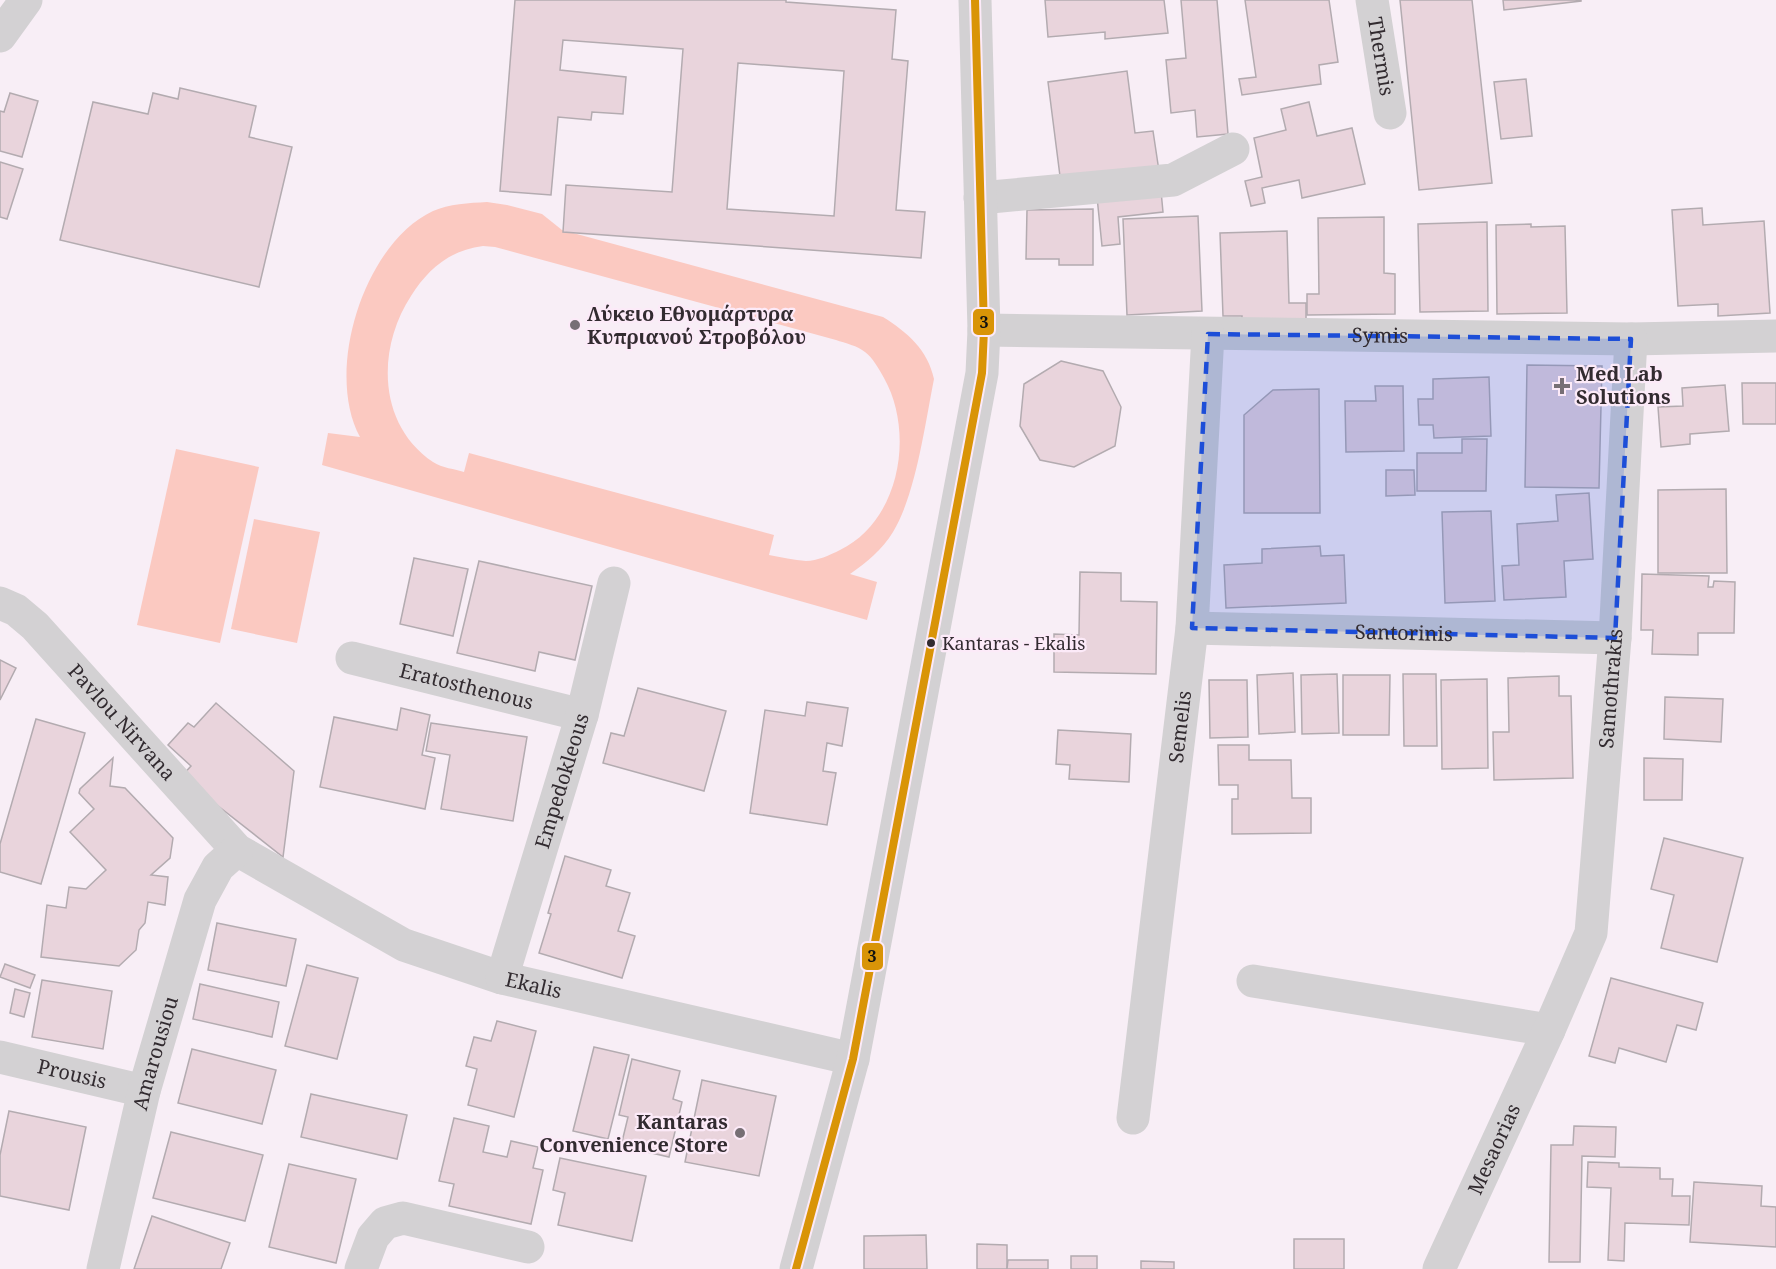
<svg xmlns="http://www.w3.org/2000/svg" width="1776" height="1269" font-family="'Noto Serif',serif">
  <rect width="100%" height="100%" fill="#f8eef6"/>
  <g fill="#fbc9c1" fill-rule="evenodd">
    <path d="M487,202L507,205L542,214L562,230L883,317C907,332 928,350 934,379C925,424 916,494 893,532C882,550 867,562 850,574L877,582L867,620L322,465L328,433L360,437C324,371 364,243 433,211C449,204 469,203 487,202ZM483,246L495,247L836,340C845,343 858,346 865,352C873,358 879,369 884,378C915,433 900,521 840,550C830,555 817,561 806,561C794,560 781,557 769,555L774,535L469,453L464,472C455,469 442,468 433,462C377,424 377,348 411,296C428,269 450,250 483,246Z"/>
    <polygon points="176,449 259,467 220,643 137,625"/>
    <polygon points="254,519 320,532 297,643 231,629"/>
  </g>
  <g fill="#e9d4dc" stroke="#b3abb0" stroke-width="1.5" fill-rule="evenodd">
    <path d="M515,0H786V2L896,10L892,59L908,61L896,210L925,212L921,258L563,232L566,185L672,192L683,49L563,40L560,70L626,77L623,114L592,112L591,120L558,117L551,195L500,191ZM738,63L844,71L834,216L727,209Z"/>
    <polygon points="1045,0 1164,0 1168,33 1105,39 1105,32 1048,37"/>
    <polygon points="1181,0 1217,0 1228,134 1197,137 1195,110 1171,113 1166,60 1186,58"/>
    <polygon points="1245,0 1329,0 1338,62 1319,65 1321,84 1242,95 1239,79 1256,77"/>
    <polygon points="1400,0 1472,0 1492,183 1419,190"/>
    <polygon points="1503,0 1581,0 1581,1 1504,10"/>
    <polygon points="1127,71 1135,133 1153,131 1159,171 1061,184 1048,82"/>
    <polygon points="1526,79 1532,136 1501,139 1494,82"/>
    <polygon points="180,88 256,106 249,137 292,147 259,287 60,240 93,102 148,114 153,93 178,99"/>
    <polygon points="10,93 38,101 22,157 0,151 0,111 4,112"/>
    <polygon points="1309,102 1317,136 1352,128 1365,184 1302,198 1299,180 1262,188 1265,203 1251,206 1245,181 1262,177 1254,138 1286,130 1281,109"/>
    <polygon points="0,162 23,169 7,219 0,217"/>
    <polygon points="1161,191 1163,212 1118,217 1120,244 1102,246 1097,197"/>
    <polygon points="1702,208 1703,225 1764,221 1770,313 1718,316 1718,304 1678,306 1672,210"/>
    <polygon points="1093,209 1093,265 1059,265 1059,259 1026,259 1027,210"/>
    <polygon points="1198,216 1202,311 1127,315 1123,219"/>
    <polygon points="1384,217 1384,273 1395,274 1395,314 1307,315 1307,294 1319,294 1318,218"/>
    <polygon points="1487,222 1488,311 1420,312 1418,224"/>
    <polygon points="1531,224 1531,227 1565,226 1567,313 1497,314 1496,225"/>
    <polygon points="1287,231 1289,303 1306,303 1306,319 1242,321 1242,316 1223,316 1220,233"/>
    <polygon points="1061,361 1103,371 1121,407 1115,446 1074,467 1040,460 1020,426 1024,384"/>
    <polygon points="1527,365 1602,366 1599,488 1525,487"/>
    <polygon points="1489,377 1491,436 1434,438 1433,425 1419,425 1418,399 1433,399 1433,379"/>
    <polygon points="1742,383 1776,383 1776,424 1743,424"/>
    <polygon points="1725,385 1729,431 1690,434 1690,444 1661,447 1658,407 1683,406 1682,388"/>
    <polygon points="1375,386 1403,386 1404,451 1346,452 1345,401 1376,401"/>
    <polygon points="1319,389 1320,513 1244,513 1244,415 1273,390"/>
    <polygon points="1462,439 1487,439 1486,491 1417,491 1417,453 1462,453"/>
    <polygon points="1386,470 1414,470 1415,495 1386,496"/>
    <polygon points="1726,489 1727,573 1658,573 1658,490"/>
    <polygon points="1589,493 1593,559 1564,561 1566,597 1504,600 1502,566 1519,565 1517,524 1558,521 1556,495"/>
    <polygon points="1491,511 1495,601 1445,603 1442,512"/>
    <polygon points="1320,546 1321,556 1344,555 1346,603 1226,608 1224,565 1262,563 1262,549"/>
    <polygon points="414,558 468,569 453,636 400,624"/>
    <polygon points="479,561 592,586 575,660 539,652 535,671 457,653"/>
    <polygon points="1080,572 1121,573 1121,601 1157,602 1156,674 1054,672 1054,634 1079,635"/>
    <polygon points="1642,574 1709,576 1708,587 1713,587 1714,581 1735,582 1734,633 1698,633 1698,655 1652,654 1653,630 1641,630"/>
    <polygon points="0,660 16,668 0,700"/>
    <polygon points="1293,673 1295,732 1259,734 1257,675"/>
    <polygon points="1337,674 1339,733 1302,734 1301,675"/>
    <polygon points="1403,674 1436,674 1437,746 1404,746"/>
    <polygon points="1343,675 1390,675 1389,735 1343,735"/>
    <polygon points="1559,676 1559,696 1571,696 1573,778 1494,780 1493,732 1509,732 1508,678"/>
    <polygon points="1487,679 1488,768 1442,769 1441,680"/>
    <polygon points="1209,680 1247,680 1248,737 1210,738"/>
    <polygon points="638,688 726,711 704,791 603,763 611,733 624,736"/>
    <polygon points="1665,697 1723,699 1721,742 1664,739"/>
    <polygon points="807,702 848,708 842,746 827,743 823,771 836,773 827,825 750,813 765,710 805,716"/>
    <polygon points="216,703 294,771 283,857 181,777 191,766 168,745 188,723 194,727"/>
    <polygon points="401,708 430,715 422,755 435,758 425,809 320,787 334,717 397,730"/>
    <polygon points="36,719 85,733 41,884 0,872 0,844"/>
    <polygon points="431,723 527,737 513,821 441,809 450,755 426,751"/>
    <polygon points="1058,730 1131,734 1129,782 1069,779 1070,765 1056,764"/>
    <polygon points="1218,745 1249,745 1249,760 1291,760 1292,798 1311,798 1311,833 1232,834 1232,799 1238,799 1238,785 1219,785"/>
    <polygon points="113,758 110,786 125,788 173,838 170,858 151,875 168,877 165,905 148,902 145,923 139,930 136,950 119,966 41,957 47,905 66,908 69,887 86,889 106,870 70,832 94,809 79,793 80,789"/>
    <polygon points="1644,758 1683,759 1682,800 1644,800"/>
    <polygon points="1664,838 1743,858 1717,962 1661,948 1674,895 1651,889"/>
    <polygon points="565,856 611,870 606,886 630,893 618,931 635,936 622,978 539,953 551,914 548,913"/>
    <polygon points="217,923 296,939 286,986 208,970"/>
    <polygon points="5,964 35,975 30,988 0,977"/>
    <polygon points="307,965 358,978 337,1059 285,1046"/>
    <polygon points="1611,978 1703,1003 1696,1030 1677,1025 1666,1062 1619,1048 1615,1063 1589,1056"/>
    <polygon points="42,980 112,991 103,1049 32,1037"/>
    <polygon points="200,984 279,1002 272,1037 193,1019"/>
    <polygon points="15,989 30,993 24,1017 10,1013"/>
    <polygon points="497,1021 536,1031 514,1117 468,1105 477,1069 466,1066 474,1037 491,1041"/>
    <polygon points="594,1047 629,1055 608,1139 573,1131"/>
    <polygon points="192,1049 276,1070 262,1124 178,1103"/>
    <polygon points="632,1059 680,1071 673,1099 682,1102 669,1157 621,1146 628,1117 619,1115"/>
    <polygon points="702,1080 776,1096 759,1176 685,1162"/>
    <polygon points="311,1094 407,1115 397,1159 301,1137"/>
    <polygon points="9,1111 86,1127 69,1210 0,1196 0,1155"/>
    <polygon points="454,1118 489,1126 483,1152 507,1157 511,1141 538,1147 533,1168 543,1170 531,1224 449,1206 454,1184 439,1181"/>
    <polygon points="1574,1126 1616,1127 1615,1157 1582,1156 1580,1262 1549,1262 1551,1145 1573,1145"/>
    <polygon points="171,1132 263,1155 245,1221 153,1198"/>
    <polygon points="560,1158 646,1176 632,1241 558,1225 565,1193 553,1190"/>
    <polygon points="1588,1162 1619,1163 1619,1167 1660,1168 1660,1179 1673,1179 1672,1196 1690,1196 1689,1225 1625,1223 1624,1261 1608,1260 1611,1188 1587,1187"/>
    <polygon points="289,1164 356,1179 336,1263 269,1247"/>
    <polygon points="1694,1182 1762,1186 1761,1206 1776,1207 1776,1247 1690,1242"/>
    <polygon points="152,1216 230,1243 221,1269 134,1269"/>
    <polygon points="926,1235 927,1269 864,1269 864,1236"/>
    <rect x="1294" y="1239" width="50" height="30"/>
    <polygon points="977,1244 1007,1245 1007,1269 977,1269"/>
    <rect x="1071" y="1256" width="26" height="13"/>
    <polygon points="1008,1260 1048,1260 1048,1269 1007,1269"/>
    <polygon points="1141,1261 1174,1262 1174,1269 1141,1269"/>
  </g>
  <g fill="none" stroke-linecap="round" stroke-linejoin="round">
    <g stroke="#d3d1d3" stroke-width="33">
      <path id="s1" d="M1372,0L1390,113"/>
      <polyline points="0,36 26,0"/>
      <polyline points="980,198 1173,180 1233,149"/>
      <path id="s2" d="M984,330L1631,339L1776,336"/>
      <path id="s3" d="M0,603L16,610L35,626L237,850L404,945L502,978L853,1059"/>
      <path id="s4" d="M1192,628L1615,638"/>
      <path id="s5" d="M352,658L582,715"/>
      <path id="s6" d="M502,978L582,715L614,583"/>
      <polyline points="1253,981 1549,1030"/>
      <path id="s7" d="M0,1057L144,1091"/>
      <path id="s8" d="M1133,1118L1192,628L1208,334"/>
      <path id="s9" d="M103,1269L144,1091L200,900L218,867L237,850"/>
      <polyline points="361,1269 373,1237 385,1223 403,1218 528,1247"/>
      <polyline points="796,1269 853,1059 982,373 984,330 975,0"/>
      <path id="s10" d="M1439,1269L1549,1030L1591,933L1615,638L1631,339"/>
    </g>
    <g stroke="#fceaf8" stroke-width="12">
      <polyline id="bus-1" points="796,1269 853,1059 982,373 984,330 975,0"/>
    </g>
    <use href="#bus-1" stroke="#d99407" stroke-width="8"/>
  </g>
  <path fill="#1d4ed8" fill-opacity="0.2" stroke="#1d4ed8" stroke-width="4.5" stroke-dasharray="12 8" stroke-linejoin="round" d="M1208,334L1631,339L1615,638L1192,628Z"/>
  <g fill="#776f75" stroke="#fceaf8" stroke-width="2">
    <circle cx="575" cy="325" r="6"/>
    <path d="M1559 377h6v6h6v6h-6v6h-6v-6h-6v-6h6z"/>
    <circle cx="740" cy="1133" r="6"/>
  </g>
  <circle fill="#322b30" stroke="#fceaf8" stroke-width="2" cx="931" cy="643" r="5"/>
  <g text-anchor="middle" stroke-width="4.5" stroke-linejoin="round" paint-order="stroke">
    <g font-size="18" fill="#322b30" stroke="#fceaf8" text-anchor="start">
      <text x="942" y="650">Kantaras - Ekalis</text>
    </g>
    <g font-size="20" fill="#322b30" stroke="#fceaf8">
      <text dy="7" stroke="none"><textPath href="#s1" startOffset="57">Thermis</textPath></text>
      <text dy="7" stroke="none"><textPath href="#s2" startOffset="396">Symis</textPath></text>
      <text dy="7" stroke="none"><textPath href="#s4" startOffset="212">Santorinis</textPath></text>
      <text dy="7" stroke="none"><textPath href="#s5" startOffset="118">Eratosthenous</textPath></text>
      <text dy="7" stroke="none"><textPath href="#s10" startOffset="614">Samothrakis</textPath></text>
      <text dy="7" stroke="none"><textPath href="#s3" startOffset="172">Pavlou Nirvana</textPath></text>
      <text dy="7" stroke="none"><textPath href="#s8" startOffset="394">Semelis</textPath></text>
      <text dy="7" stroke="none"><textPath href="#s6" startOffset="206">Empedokleous</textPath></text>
      <text dy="7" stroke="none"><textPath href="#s3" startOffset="672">Ekalis</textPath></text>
      <text dy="7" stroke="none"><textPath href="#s9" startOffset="222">Amarousiou</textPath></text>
      <text dy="7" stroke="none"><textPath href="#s7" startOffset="74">Prousis</textPath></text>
      <text dy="7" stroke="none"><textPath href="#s10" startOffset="132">Mesaorias</textPath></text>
    </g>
    <g font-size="20" font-weight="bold" fill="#322b30" stroke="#fceaf8" text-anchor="start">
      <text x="587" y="321">Λύκειο Εθνομάρτυρα<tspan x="587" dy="23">Κυπριανού Στροβόλου</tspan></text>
      <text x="1576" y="381">Med Lab<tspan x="1576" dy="23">Solutions</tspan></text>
      <text x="728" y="1129" text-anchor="end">Kantaras<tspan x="728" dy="23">Convenience Store</tspan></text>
    </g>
  </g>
  <g stroke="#fceaf8" stroke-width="2">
    <rect x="972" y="308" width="23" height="28" rx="6" fill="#d99407"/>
    <rect x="861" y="942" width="23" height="29" rx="6" fill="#d99407"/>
  </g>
  <g font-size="16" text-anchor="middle" font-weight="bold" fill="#111">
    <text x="984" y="328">3</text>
    <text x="872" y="962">3</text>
  </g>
</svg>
